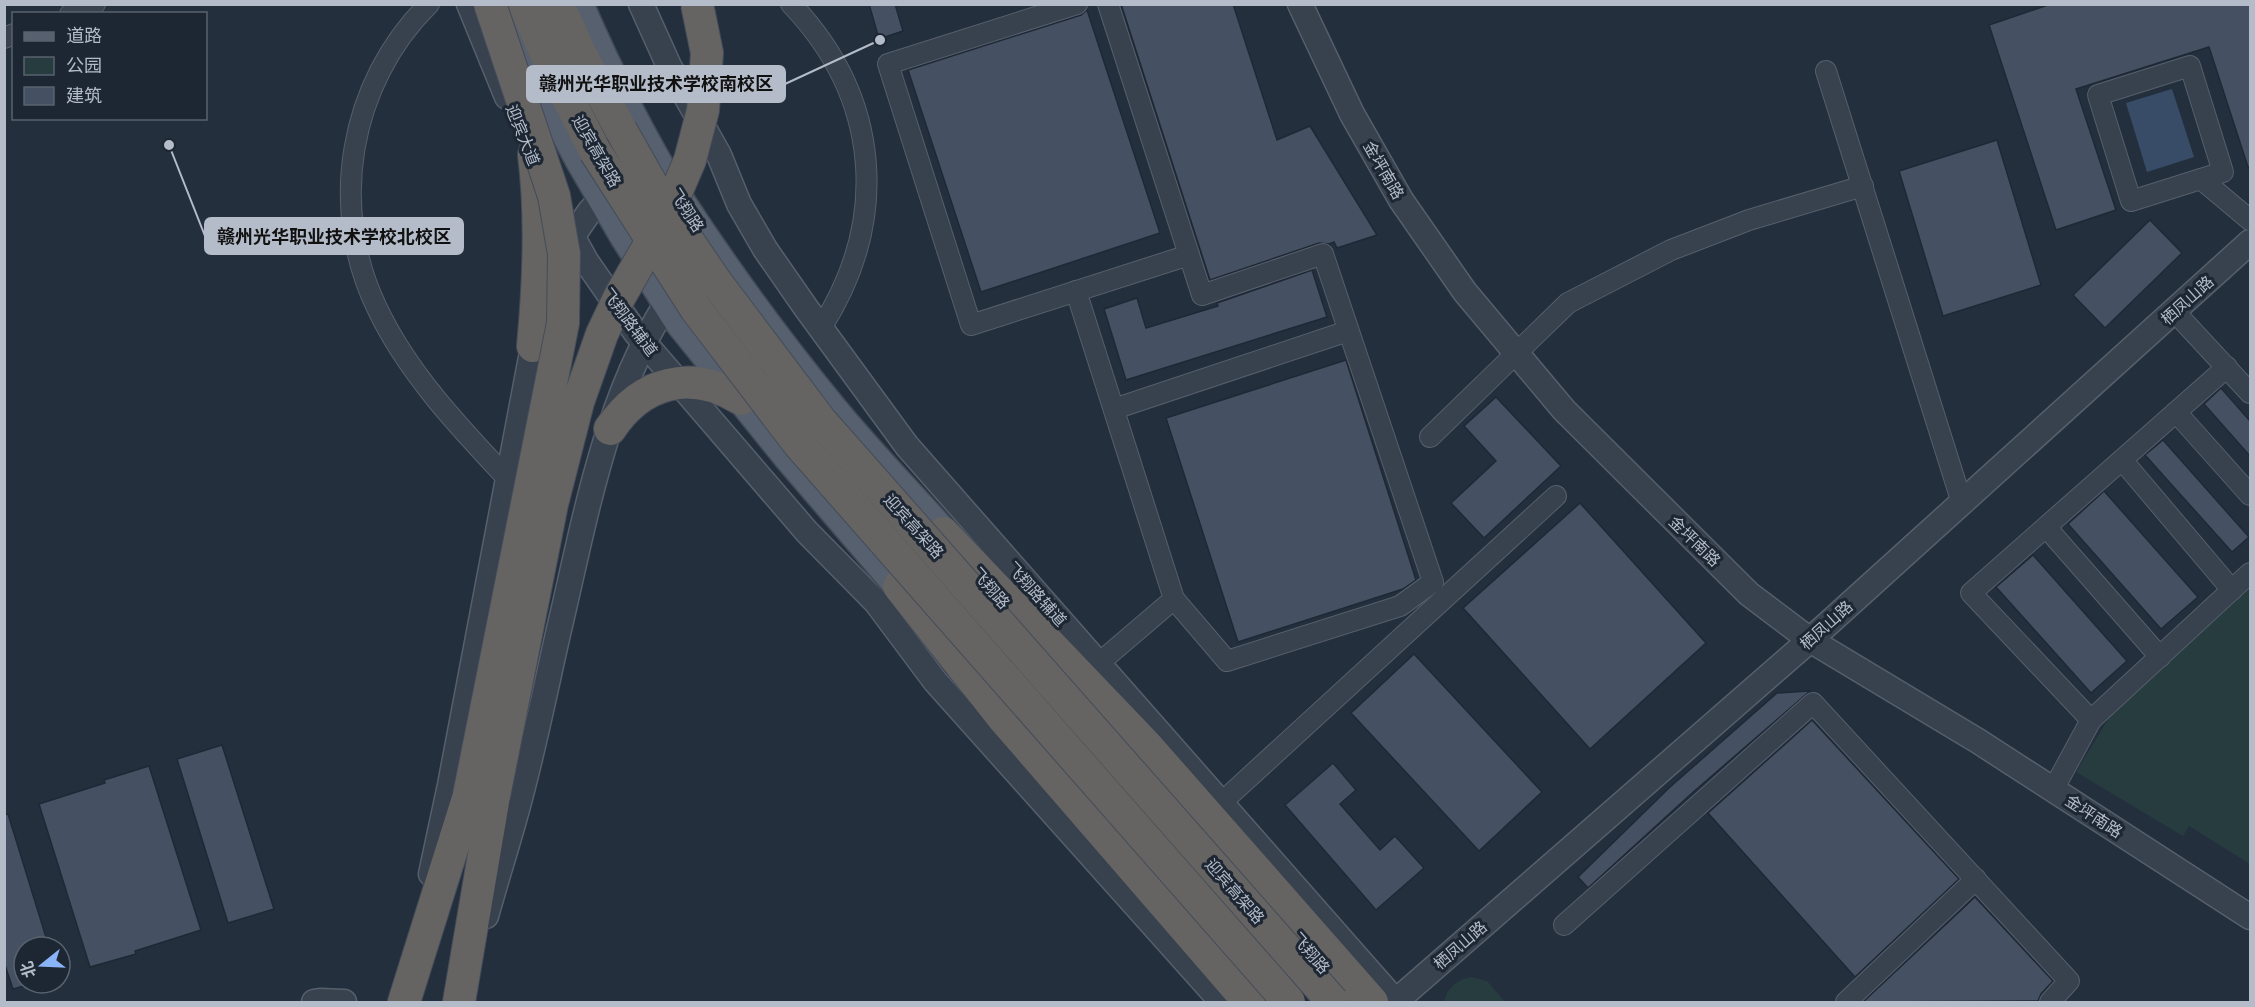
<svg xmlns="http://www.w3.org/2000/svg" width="2255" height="1007" font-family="'Archivo Narrow','Noto Sans SC',sans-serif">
  <rect width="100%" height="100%" fill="#242f3e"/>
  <g fill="#263c3f">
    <polygon points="2250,586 2250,864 2189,826 2183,836 2076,772 2112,713"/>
    <path d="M1471,977L1487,981L1505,1002H1444C1447,988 1456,980 1471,977Z"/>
  </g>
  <polygon fill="#394c67" points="2172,89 2194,157 2147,172 2126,103"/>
  <g fill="#455162" stroke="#1f2835" stroke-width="1.5">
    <polygon points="869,4 895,4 903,31 879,39"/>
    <polygon points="1121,4 1233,4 1277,140 1310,126 1377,235 1337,248 1334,242 1329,244 1319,243 1210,280"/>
    <polygon points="2051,4 2250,4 2250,167 2248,167 2209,47 2076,89 2116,210 2056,230 1989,25"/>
    <polygon points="1087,10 1160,233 981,292 908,70 1081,15"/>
    <polygon points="1997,140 2041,285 1943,316 1899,171"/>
    <polygon points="2150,220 2182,253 2105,328 2073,295"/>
    <polygon points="1312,270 1327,317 1126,380 1104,309 1137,298 1146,328 1218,306 1217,303"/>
    <polygon points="1346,360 1416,580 1403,589 1238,642 1166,418"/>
    <polygon points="2221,388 2250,421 2250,456 2204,404"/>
    <polygon points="1496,397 1561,466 1484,538 1451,503 1496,461 1464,426"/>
    <polygon points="2163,440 2249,537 2232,552 2145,455"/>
    <polygon points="2104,491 2198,597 2161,629 2068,524"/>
    <polygon points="1580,503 1706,643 1590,749 1463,608"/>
    <polygon points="2033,555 2127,661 2091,693 1996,587"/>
    <polygon points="1414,654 1542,792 1479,851 1351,713"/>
    <polygon points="1810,691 1691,794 1588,888 1578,877 1670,787 1777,693"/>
    <polygon points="1812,720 1959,879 1855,977 1708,813"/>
    <polygon points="222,745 274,909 228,923 177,759"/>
    <polygon points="1333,763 1356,790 1340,804 1380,850 1395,836 1424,868 1376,910 1285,805"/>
    <polygon points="149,766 201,930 135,951 136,954 90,967 39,804 105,783 104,780"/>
    <polygon points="8,814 49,947 24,947 24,986 13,989 4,962 4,815"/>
    <polygon points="1975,897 2053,981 2041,994 2038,1001 1863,1002"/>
  </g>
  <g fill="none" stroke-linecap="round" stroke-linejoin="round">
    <g stroke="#565f6c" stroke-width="22">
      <g id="minor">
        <path d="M429,4C349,83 328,207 377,308C407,372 459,427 507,478"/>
        <path d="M791,4C881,98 890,220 821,328"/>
        <polyline points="1077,4 888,64 971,325 1189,255"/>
        <polyline points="70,14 95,4"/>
        <polyline points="4,38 14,34"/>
        <polygon points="2190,66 2223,172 2131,201 2098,95"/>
        <polyline points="1826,71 1962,503"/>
        <polyline points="2201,179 2250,220"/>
        <polyline points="1076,291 1174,599 1227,661 1400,606 1433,582 1323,254 1202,295 1108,4"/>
        <polyline points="2174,311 2250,393"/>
        <polyline points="1114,409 1348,331"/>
        <polyline points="2176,412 2250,495"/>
        <polyline points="1430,437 1568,303 1671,250 1749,220 1863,186"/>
        <polyline points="2122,460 2232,590"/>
        <polyline points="2046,527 2160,657"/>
        <polyline points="1099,663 1174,599"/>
        <polyline points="2091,720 1971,593 2227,367"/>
        <polyline points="2053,790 2091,720 2250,573"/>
        <polyline points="1221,803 1556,496"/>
        <polyline points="1564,925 1813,703 2069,981 2050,1002"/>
        <polyline points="1846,1002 1976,879"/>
      </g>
    </g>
    <g stroke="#565f6c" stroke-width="27">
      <g id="tertiary">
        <polyline points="469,4 507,97"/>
        <polyline points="641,4 669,66 719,155 739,204 765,249 806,308 907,446 1396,1002"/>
        <polyline points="1300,4 1352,114 1401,200 1465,292 1564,410 1749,594 1810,640 1978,741 2250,917"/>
        <polyline points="564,221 586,261 636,333 807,532 876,602 935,681 1222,1002"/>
        <polyline points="565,247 590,211 614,186"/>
        <polyline points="431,874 450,785 536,331"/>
        <path d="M486,916C495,884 505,852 514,820C534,751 547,679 564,608C589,499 611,383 676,289"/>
        <polyline points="314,1002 320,1001 344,1002"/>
        <polyline points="1395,1002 1810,640 2250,242"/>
      </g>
    </g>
    <g stroke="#414a57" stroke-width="33">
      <g id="primary">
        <polyline points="504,4 535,74 580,159 625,236 680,322 788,456 915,604"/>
        <path d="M578,4C607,71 640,137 678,199C725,271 777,342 831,408C872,458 917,503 959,551"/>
      </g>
    </g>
    <g stroke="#434c59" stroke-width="34">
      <g id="trunk">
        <polyline points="524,4 552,67 595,151"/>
        <polyline points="558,4 580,53 621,130"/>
        <path d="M533,346C539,282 542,218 534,155"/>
        <path d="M610,429C642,381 691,369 741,399"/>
        <polyline points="943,533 1146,745 1372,1002"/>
        <polyline points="899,586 1004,719 1249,1002"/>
        <polyline points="404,1002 469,795"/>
        <polyline points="459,1002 494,796"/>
      </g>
    </g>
    <use href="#minor" stroke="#38414e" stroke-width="20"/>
    <use href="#tertiary" stroke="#38414e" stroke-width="24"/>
    <use href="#primary" stroke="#56606e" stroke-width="30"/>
    <use href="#trunk" stroke="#656462" stroke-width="32"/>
    <g stroke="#434c59" stroke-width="34" stroke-linecap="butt">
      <g id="trunk-bridge">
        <polyline points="621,130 661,201 716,282 820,420 1333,1002"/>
        <polyline points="595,151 696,309 799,444 1289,1002"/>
        <polyline points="469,795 563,323 564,254 554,196 490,4"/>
        <polyline points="494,796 552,504 578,402 602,334 620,296 666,216 690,160 703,110 707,53 697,4"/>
      </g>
    </g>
    <use href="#trunk-bridge" stroke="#656462" stroke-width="32"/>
  </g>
  <g text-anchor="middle" stroke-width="6" stroke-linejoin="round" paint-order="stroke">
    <g font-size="16" fill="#b4bcc9" stroke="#1d2633">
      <text transform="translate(523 135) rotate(68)" y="6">迎宾大道</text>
      <text transform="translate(597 151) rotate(60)" y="6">迎宾高架路</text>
      <text transform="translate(1384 170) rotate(60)" y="6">金坪南路</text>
      <text transform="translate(687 210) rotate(57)" y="6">飞翔路</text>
      <text transform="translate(2187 300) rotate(-42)" y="6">栖凤山路</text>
      <text transform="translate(630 322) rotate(53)" y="6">飞翔路辅道</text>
      <text transform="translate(914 526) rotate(48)" y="6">迎宾高架路</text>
      <text transform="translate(1695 541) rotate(44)" y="6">金坪南路</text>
      <text transform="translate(991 588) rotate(49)" y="6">飞翔路</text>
      <text transform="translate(1037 594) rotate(48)" y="6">飞翔路辅道</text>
      <text transform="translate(1826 625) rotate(-42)" y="6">栖凤山路</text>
      <text transform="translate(2094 816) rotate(33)" y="6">金坪南路</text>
      <text transform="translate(1235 891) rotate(49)" y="6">迎宾高架路</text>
      <text transform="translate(1460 945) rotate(-41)" y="6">栖凤山路</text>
      <text transform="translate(1311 953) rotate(49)" y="6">飞翔路</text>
    </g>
  </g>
  <path fill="none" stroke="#b4bcc9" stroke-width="2" d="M880 40L785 84M169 145L205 236"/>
  <g fill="#b4bcc9" stroke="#1d2633" stroke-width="2">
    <circle cx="880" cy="40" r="6"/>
    <circle cx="169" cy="145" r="6"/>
  </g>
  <g fill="#b4bcc9" stroke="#b4bcc9" stroke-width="2">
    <rect x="527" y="66" width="258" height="36" rx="6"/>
    <rect x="205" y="218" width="258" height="36" rx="6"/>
  </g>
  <g font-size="18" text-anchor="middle" font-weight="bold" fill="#111">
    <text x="656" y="90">赣州光华职业技术学校南校区</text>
    <text x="334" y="243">赣州光华职业技术学校北校区</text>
  </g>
  <rect width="2255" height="1007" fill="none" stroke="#b4bcc9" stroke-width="12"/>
  <rect x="12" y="12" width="195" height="108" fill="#1d2633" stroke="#59626f" stroke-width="1.5"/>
  <rect x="24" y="32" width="30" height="9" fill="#56606e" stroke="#59626f" stroke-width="1.5"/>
  <text x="66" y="42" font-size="18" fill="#b4bcc9">道路</text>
  <rect x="24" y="57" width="30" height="18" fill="#263c3f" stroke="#59626f" stroke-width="1.5"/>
  <text x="66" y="72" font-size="18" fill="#b4bcc9">公园</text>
  <rect x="24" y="87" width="30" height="18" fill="#455162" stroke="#59626f" stroke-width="1.5"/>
  <text x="66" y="102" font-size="18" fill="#b4bcc9">建筑</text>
  <g transform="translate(42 965) rotate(252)"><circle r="28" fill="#1d2633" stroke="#59626f" stroke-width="1.5"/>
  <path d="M0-4.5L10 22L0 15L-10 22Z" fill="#8ab4f8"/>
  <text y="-9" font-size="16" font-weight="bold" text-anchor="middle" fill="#b4bcc9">北</text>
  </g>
</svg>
